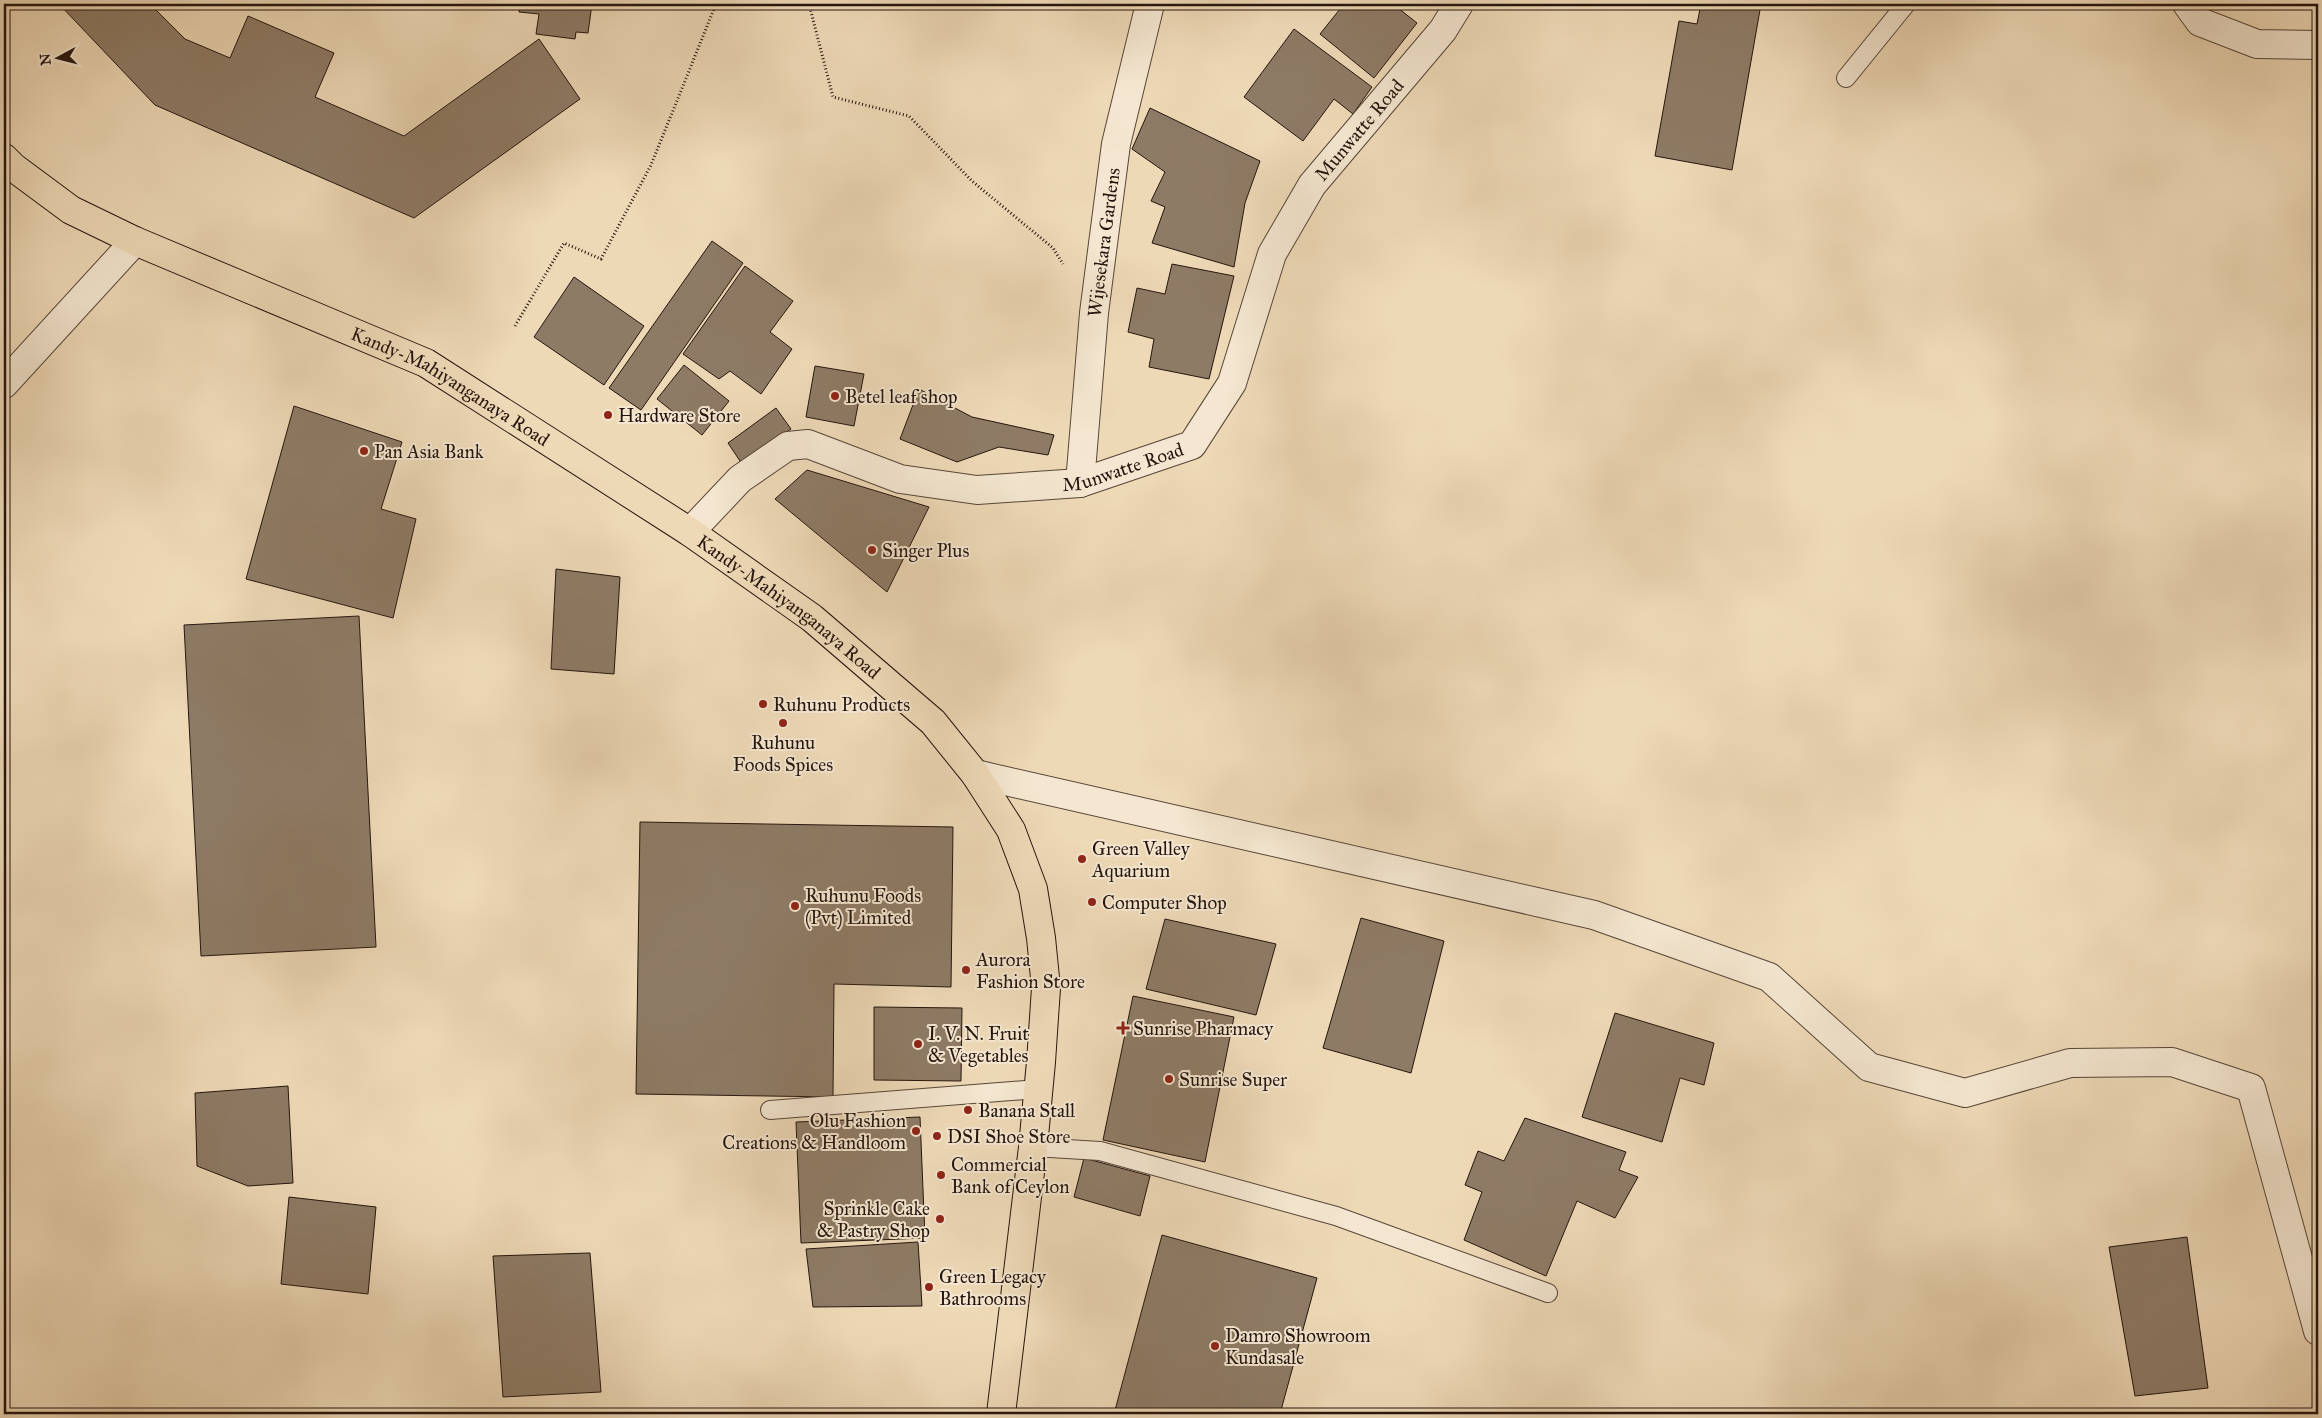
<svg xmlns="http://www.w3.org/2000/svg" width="2322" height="1418" font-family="'IM FELL Great Primer',serif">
  <rect width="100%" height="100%" fill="#eed9b7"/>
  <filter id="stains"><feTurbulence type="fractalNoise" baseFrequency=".004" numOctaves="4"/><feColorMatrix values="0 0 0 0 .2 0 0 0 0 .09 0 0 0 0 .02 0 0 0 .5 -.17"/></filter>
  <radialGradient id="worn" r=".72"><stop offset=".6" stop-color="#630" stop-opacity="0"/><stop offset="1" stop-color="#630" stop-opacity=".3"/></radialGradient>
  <g fill="#8e7b66" stroke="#25150e">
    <polygon points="59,4 150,4 185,39 230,58 248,16 334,53 315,97 404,136 539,39 580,99 414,218 155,105"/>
    <polygon points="520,4 592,4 588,33 576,32 575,39 536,34 539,14 519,12"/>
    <polygon points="1344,4 1393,4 1417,23 1374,78 1320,34"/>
    <polygon points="1701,4 1761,4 1732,170 1655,156 1679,21 1697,24"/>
    <polygon points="1294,29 1372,87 1353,114 1334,99 1303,141 1244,97"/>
    <polygon points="1150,108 1260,161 1245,203 1234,267 1152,243 1165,207 1151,201 1165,172 1132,149"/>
    <polygon points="712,241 743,263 641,410 609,388"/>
    <polygon points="1172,264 1234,276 1209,379 1149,367 1154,339 1128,332 1137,288 1165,294"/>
    <polygon points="745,266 793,301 770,332 792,349 761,394 730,371 719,379 683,354"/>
    <polygon points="574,277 644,326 604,385 534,337"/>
    <polygon points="684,365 729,401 702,435 657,399"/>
    <polygon points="815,366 864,374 854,426 806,417"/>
    <polygon points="919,389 972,417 1054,435 1048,455 999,447 957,462 900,439"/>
    <polygon points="294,406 402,442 381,509 416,519 393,618 246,579"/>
    <polygon points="776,408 791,429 742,464 728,443"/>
    <polygon points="807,470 929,507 887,592 775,499"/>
    <polygon points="556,569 620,577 614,674 551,669"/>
    <polygon points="359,616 376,947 201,956 184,625"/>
    <polygon points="640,822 953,827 951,987 834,984 833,1097 636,1094"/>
    <polygon points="1361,918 1444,941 1411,1073 1323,1048"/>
    <polygon points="1165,919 1276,944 1256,1015 1146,989"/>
    <polygon points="1133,996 1234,1017 1205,1162 1103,1140"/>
    <polygon points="874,1007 962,1008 961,1081 874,1080"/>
    <polygon points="1615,1013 1714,1043 1704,1085 1680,1078 1662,1142 1582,1117"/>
    <polygon points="288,1086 293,1183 248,1186 197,1166 195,1093"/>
    <polygon points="920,1117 925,1238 801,1243 796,1122"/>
    <polygon points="1525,1118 1626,1152 1619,1170 1638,1177 1615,1218 1577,1201 1546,1276 1464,1240 1482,1192 1465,1185 1478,1151 1504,1161"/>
    <polygon points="1084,1158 1150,1176 1140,1216 1074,1197"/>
    <polygon points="289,1197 376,1207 368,1294 281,1284"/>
    <polygon points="1162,1235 1317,1278 1280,1414 1114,1414"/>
    <polygon points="2187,1237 2208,1388 2135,1396 2109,1247"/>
    <polygon points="918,1242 922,1306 813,1307 806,1249"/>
    <polygon points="590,1253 601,1392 503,1397 493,1256"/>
  </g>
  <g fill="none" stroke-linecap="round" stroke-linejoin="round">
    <g stroke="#574638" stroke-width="20">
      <g id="lane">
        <polyline points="1846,78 1906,4"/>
        <polyline points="770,1110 1038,1089"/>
        <polyline points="1033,1147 1100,1151 1336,1216 1548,1293"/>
      </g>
    </g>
    <g stroke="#574638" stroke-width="30">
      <g id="street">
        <polyline points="2187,4 2200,22 2257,44 2318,45"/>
        <polyline points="4,384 135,241"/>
        <path id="s1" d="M1080,483L1094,313L1116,144L1150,4"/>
        <path id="s2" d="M690,532L740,479L788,446L808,444L900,479L977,490L1080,483L1192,445L1232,383L1272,254L1312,185L1443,30L1459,4"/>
        <polyline points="975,774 1594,915 1769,977 1869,1067 1965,1093 2070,1063 2172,1062 2251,1088 2318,1331"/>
      </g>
    </g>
    <g stroke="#25150e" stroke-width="30">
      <g id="highway">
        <path id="s3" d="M4,158L13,167L71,210L135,241L426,363L690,532L812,618L933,722L975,774L1011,830L1033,889L1041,938L1046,988L1041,1062L1033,1147L1001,1414"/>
      </g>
    </g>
    <g stroke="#25150e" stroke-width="3" stroke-dasharray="1 2.5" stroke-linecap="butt">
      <polyline points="809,4 833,97 909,116 972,181 1053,248 1063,264"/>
      <polyline points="515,326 564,243 601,259 651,165 716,4"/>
    </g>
    <use href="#lane" stroke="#f4e6d0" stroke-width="18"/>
    <use href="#street" stroke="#f4e6d0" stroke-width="28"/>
    <use href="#highway" stroke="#eed9b7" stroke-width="28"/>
  </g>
  <g fill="#8f2418" stroke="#f4e6d0" stroke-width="2">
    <circle cx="835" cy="396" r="5"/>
    <circle cx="608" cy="415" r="5"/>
    <circle cx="364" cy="451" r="5"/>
    <circle cx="872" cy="550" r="5"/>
    <circle cx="763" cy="704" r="5"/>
    <circle cx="783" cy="723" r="5"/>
    <circle cx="1082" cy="859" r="5"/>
    <circle cx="1092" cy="902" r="5"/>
    <circle cx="795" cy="906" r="5"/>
    <circle cx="966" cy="970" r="5"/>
    <path d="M1120.5 1020.5h5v5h5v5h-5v5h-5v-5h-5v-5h5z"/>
    <circle cx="918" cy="1044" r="5"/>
    <circle cx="1169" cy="1079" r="5"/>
    <circle cx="968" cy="1110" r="5"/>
    <circle cx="916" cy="1131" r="5"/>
    <circle cx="937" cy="1136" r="5"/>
    <circle cx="941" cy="1175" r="5"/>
    <circle cx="940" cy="1219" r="5"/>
    <circle cx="929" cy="1287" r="5"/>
    <circle cx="1215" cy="1346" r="5"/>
  </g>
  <g text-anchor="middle" stroke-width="4" stroke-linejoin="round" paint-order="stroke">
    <g font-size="19" fill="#25150e" stroke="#f4e6d0">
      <text dy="7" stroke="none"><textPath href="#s2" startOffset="910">Munwatte Road</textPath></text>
      <text dy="7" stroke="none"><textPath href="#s1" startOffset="242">Wijesekara Gardens</textPath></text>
      <text dy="7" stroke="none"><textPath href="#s3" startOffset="504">Kandy-Mahiyanganaya Road</textPath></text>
      <text dy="7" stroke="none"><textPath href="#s2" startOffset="476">Munwatte Road</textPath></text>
      <text dy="7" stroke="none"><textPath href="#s3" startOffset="909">Kandy-Mahiyanganaya Road</textPath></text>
    </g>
    <g font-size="19" fill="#25150e" stroke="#f4e6d0" text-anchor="start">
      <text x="845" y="403">Betel leaf shop</text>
      <text x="618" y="422">Hardware Store</text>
      <text x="374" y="458">Pan Asia Bank</text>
      <text x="882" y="557">Singer Plus</text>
      <text x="773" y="711">Ruhunu Products</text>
      <text x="783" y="749" text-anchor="middle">Ruhunu<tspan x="783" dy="22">Foods Spices</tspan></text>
      <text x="1092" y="855">Green Valley<tspan x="1092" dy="22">Aquarium</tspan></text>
      <text x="805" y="902">Ruhunu Foods<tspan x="805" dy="22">(Pvt) Limited</tspan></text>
      <text x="1102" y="909">Computer Shop</text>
      <text x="976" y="966">Aurora<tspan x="976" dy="22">Fashion Store</tspan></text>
      <text x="1133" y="1035">Sunrise Pharmacy</text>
      <text x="928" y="1040">I. V. N. Fruit<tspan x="928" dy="22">&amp; Vegetables</tspan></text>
      <text x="1179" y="1086">Sunrise Super</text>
      <text x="978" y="1117">Banana Stall</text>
      <text x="906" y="1127" text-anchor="end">Olu Fashion<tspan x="906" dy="22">Creations &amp; Handloom</tspan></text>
      <text x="947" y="1143">DSI Shoe Store</text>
      <text x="951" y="1171">Commercial<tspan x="951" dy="22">Bank of Ceylon</tspan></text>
      <text x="930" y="1215" text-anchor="end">Sprinkle Cake<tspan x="930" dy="22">&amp; Pastry Shop</tspan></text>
      <text x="939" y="1283">Green Legacy<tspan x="939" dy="22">Bathrooms</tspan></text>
      <text x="1225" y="1342">Damro Showroom<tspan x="1225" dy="22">Kundasale</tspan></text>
    </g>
  </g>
  <rect width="2322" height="1418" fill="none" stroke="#eed9b7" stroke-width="20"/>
  <rect x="5" y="5" width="2312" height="1408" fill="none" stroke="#25150e" stroke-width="2.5"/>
  <rect x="10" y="10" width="2302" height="1398" fill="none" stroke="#25150e"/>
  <g transform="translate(58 58) rotate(263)" stroke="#f4e6d0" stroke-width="4" paint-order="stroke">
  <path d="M0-4L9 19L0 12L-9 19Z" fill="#25150e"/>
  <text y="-8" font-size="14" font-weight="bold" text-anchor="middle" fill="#25150e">N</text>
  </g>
  <rect width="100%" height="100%" filter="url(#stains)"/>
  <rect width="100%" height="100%" fill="url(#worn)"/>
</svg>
